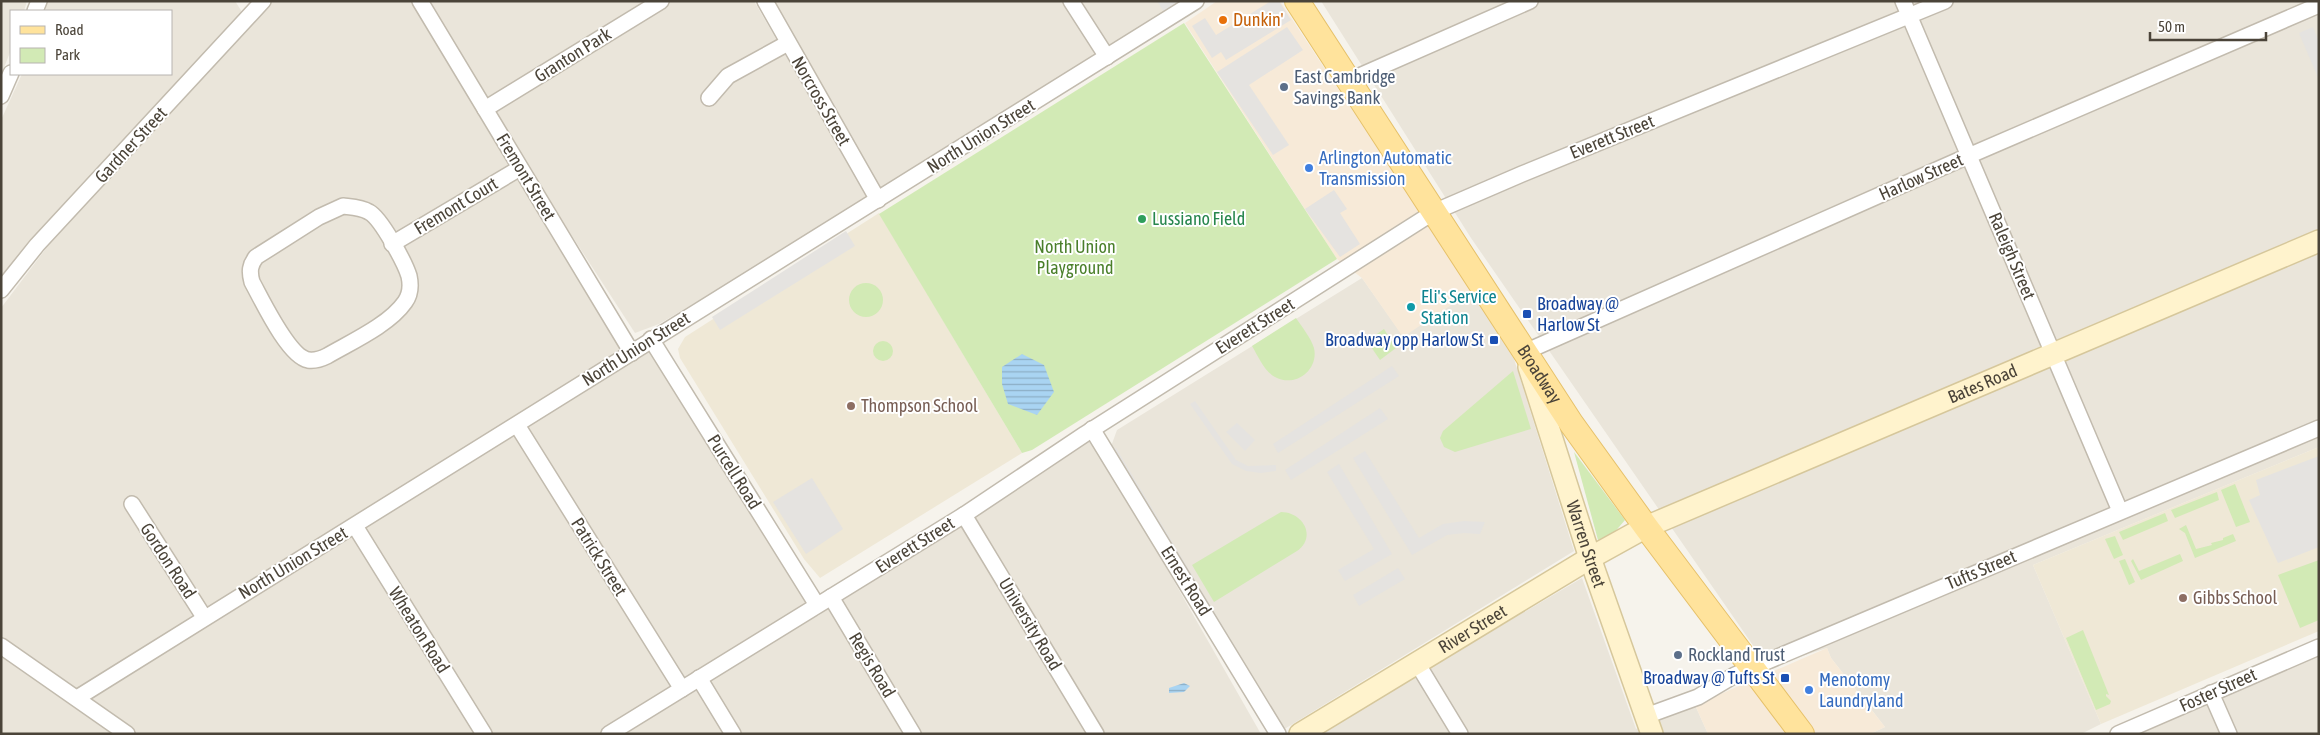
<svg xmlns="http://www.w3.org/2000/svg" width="2320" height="735" font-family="'Asap Condensed',sans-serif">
  <defs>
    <pattern id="water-rules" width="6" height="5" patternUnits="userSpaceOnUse" patternTransform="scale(1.25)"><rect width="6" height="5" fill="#a9d4f2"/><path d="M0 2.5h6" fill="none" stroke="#8caec5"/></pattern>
  </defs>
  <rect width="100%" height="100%" fill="#f6f3ec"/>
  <g fill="#eae5da">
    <polygon points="1,1 27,1 24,11 11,11 11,50 1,75"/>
    <polygon points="48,1 235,1 242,12 1,276 1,120 22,74 171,74 171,11 45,11"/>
    <polygon points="272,1 411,1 628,362 651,349 818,616 843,597 1089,440 1130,504 1261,734 1,734 1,308 57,234"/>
    <polygon points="429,1 754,1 870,200 659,324 635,333 535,179"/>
    <polygon points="771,1 1181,1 878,192"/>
    <polygon points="1321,1 2319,1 2319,447 2033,565 2101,724 2081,734 1870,734 1885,727 1831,658 1827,648 1768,667 1471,238"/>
    <polygon points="1362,278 1403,336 1472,291 1514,359 1574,551 1278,733 1109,452 1117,430"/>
    <polygon points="1582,578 1636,729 1695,705 1708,734 1317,734"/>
    <polygon points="2319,654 2319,734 2132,734"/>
  </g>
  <g fill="#f7ead8">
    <polygon points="1217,1 1280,1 1472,291 1403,337 1362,278 1337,259 1185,23"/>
    <polygon points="1827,648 1831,658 1885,727 1870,734 1708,734 1695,705"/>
  </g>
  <g fill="#efe8d6">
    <polygon points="879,213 1022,453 820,578 804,559 680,358 678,349 685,337"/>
    <polygon points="2319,447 2319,631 2101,724 2033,565"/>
  </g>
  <g fill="#d2eab5">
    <polygon points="1184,23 1337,259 1032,450 1022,453 879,214"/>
    <circle cx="866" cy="300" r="17"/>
    <path d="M1296,318C1302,327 1311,338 1314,348C1319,370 1295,388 1275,377C1264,371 1258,356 1252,346Z"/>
    <polygon points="1384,329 1396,348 1380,360 1367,341"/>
    <circle cx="883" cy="351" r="10"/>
    <polygon points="1513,371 1531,429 1455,452 1444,447 1440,438 1443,431"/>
    <polygon points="1574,452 1625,520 1613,534 1598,540"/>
    <polygon points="2235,484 2250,522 2236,527 2221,490"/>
    <polygon points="2217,492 2219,500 2175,518 2171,510"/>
    <path d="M1281,512C1303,512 1317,537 1297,551L1214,602L1192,565Z"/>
    <polygon points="2165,513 2168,521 2123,540 2119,532"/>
    <polygon points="2186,525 2196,549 2212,545 2211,543 2223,540 2223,538 2233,534 2236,541 2195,558 2185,533 2179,529"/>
    <polygon points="2115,536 2123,555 2114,559 2105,539"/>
    <polygon points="2180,554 2183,561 2141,580 2131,561 2133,559 2139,571"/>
    <polygon points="2125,559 2135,582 2129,585 2119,561"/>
    <polygon points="2319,560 2319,620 2300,628 2278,575"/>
    <polygon points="2083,630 2109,695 2106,694 2106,696 2111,701 2110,704 2096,710 2066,638"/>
  </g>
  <g fill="#e5e3e0">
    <polygon points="1157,1 1181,1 1164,12"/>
    <polygon points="1271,1 1279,1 1291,20 1226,60 1221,52 1212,58 1192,26 1205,18 1216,35"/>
    <polygon points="1287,27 1303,50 1249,85 1289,145 1273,155 1217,72"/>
    <polygon points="2313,27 2319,42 2319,80 2299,33"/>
    <polygon points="1334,190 1347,209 1340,213 1360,244 1340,257 1305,209"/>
    <polygon points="846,231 855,246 720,330 712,317"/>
    <polygon points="1392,366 1399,376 1278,453 1273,444"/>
    <polygon points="1195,401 1236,460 1248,466 1276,465 1276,471 1261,473 1246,471 1232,464 1190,404"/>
    <polygon points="1380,408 1388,419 1291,480 1285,470"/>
    <polygon points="1237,423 1255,440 1245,451 1226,432"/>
    <polygon points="1116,448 1273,710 1267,714 1109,452"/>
    <polygon points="1365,451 1419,538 1443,524 1464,521 1485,522 1480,534 1464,533 1447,535 1412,555 1353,458"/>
    <polygon points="2319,456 2319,547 2278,563 2249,500 2260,495 2256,480"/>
    <polygon points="1339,464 1392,554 1345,581 1338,570 1374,549 1327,472"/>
    <polygon points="812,478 843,529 806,554 773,502"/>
    <polygon points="1398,568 1405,579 1359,606 1353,595"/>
  </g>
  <g fill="url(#water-rules)">
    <polygon points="1022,354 1044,365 1054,392 1037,415 1008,404 1002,384 1002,367"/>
    <polygon points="1184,683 1190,686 1184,692 1169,693 1169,688"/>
  </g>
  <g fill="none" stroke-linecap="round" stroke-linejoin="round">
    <g stroke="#c2bbae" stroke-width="18">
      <g id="street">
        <polyline points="420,1 632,353"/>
        <polyline points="765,1 878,200"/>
        <polyline points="1071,1 1107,57"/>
        <polyline points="1903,1 2120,511"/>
        <polyline points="35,11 39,1"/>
        <polyline points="1348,81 1530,1"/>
        <polyline points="1,96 11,73"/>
        <polyline points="709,98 728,76 788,43"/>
        <polyline points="485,109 661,1"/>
        <path d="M343,206C352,207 361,207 369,212C381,218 405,263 409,276C411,285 410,295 405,302C389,325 351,342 327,356C321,359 315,361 308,360C288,356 262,300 252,282C249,271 250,265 256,257L319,217Z"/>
        <polyline points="392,244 520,168"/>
        <polyline points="1,290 37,245 263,1"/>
        <polyline points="651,339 817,605"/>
        <polyline points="1525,352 1959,160 2319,5"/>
        <polyline points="517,425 682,689"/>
        <polyline points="1092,429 1278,734"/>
        <polyline points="132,504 204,617"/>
        <polyline points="964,515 1096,734"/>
        <polyline points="355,526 484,734"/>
        <polyline points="831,597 913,734"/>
        <polyline points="1,646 127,734"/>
        <polyline points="1417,663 1460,734"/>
        <polyline points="699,678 733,734"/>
        <polyline points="2211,693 2229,734"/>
        <polyline points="77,698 1196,1"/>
        <polyline points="1646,716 1698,697 1735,675 2319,428"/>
        <polyline points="609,734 964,515 1085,434 1434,212 1522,174 1945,1"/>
        <polyline points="2118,734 2319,647"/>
      </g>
    </g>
    <g stroke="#d6c79b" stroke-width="24">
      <g id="secondary">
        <path id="s1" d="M1529,367L1590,558L1652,734"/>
        <path id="s2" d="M1300,734L1590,558L1646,527L2319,241"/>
      </g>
    </g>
    <g stroke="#e6c16a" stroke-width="26">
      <g id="primary">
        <path id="s3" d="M1297,1L1571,423L1646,527L1802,734"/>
      </g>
    </g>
    <use href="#street" stroke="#fff" stroke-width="15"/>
    <use href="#secondary" stroke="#fff3cd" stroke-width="21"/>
    <use href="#primary" stroke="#ffe39c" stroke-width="24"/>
  </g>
  <circle fill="#e8710a" stroke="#fff" stroke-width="2" cx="1223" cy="20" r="5"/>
  <g fill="#5c6f8a" stroke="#fff" stroke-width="2">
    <circle cx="1284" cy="87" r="5"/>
    <circle cx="1678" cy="655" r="5"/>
  </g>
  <g fill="#3f7fe0" stroke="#fff" stroke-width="2">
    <circle cx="1309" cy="168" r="5"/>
    <circle cx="1809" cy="690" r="5"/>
  </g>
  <circle fill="#2e9e5b" stroke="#fff" stroke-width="2" cx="1142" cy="219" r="5"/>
  <circle fill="#0f9aa8" stroke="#fff" stroke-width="2" cx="1411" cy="307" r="5"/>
  <g fill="#1a4fb4" stroke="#fff" stroke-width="2">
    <rect x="1522" y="309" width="10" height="10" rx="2.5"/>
    <rect x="1489" y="335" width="10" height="10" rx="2.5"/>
    <rect x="1780" y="673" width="10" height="10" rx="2.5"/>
  </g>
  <g fill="#8d6e63" stroke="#fff" stroke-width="2">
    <circle cx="851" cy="406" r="5"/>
    <circle cx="2183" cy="598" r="5"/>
  </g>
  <g text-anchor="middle" stroke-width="4" stroke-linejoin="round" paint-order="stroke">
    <g font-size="18" fill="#c56008" stroke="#fff" text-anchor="start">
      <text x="1233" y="26">Dunkin'</text>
    </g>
    <g font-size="18" fill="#4b4439" stroke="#fff">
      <text transform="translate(573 55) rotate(-32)" y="6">Granton Park</text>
      <text transform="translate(821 101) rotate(60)" y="6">Norcross Street</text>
      <text transform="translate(981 136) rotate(-32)" y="6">North Union Street</text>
      <text transform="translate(1612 137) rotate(-22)" y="6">Everett Street</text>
      <text transform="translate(131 145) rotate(-47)" y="6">Gardner Street</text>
      <text transform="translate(526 177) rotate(59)" y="6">Fremont Street</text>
      <text transform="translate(1921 177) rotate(-24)" y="6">Harlow Street</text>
      <text transform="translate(456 206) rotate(-31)" y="6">Fremont Court</text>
      <text transform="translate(2012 256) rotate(67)" y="6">Raleigh Street</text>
      <text transform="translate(1255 326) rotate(-32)" y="6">Everett Street</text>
      <text transform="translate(636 349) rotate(-32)" y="6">North Union Street</text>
      <text dy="6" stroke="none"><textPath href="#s3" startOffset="445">Broadway</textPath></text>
      <text dy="6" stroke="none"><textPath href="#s2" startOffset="769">Bates Road</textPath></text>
      <text transform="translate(734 472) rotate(58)" y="6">Purcell Road</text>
      <text dy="6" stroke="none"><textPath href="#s1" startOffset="186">Warren Street</textPath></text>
      <text transform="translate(915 545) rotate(-32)" y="6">Everett Street</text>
      <text transform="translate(599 557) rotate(58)" y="6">Patrick Street</text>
      <text transform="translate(168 561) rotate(57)" y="6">Gordon Road</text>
      <text transform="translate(293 563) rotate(-31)" y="6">North Union Street</text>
      <text transform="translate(1981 570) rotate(-23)" y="6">Tufts Street</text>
      <text transform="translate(1186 581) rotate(58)" y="6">Ernest Road</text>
      <text transform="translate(1030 624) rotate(59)" y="6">University Road</text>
      <text transform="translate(419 630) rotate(58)" y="6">Wheaton Road</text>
      <text dy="6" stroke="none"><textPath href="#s2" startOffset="202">River Street</textPath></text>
      <text transform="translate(872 665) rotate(59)" y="6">Regis Road</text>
      <text transform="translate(2218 690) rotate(-24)" y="6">Foster Street</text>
    </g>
    <g font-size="18" fill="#4e5e75" stroke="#fff" text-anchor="start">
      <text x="1294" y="83">East Cambridge<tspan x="1294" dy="21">Savings Bank</tspan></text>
      <text x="1688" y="661">Rockland Trust</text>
    </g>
    <g font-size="18" fill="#366cbe" stroke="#fff" text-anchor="start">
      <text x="1319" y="164">Arlington Automatic<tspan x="1319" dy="21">Transmission</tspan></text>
      <text x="1819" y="686">Menotomy<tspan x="1819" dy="21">Laundryland</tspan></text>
    </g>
    <g font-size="18" fill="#27864d" stroke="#fff" text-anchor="start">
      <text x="1152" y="225">Lussiano Field</text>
    </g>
    <g font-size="18" fill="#4a7f2a" stroke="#fff">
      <text x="1075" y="253">North Union<tspan x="1075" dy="21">Playground</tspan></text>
    </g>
    <g font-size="18" fill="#0d838f" stroke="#fff" text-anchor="start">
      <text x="1421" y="303">Eli's Service<tspan x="1421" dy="21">Station</tspan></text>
    </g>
    <g font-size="18" fill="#164399" stroke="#fff" text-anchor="end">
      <text x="1537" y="310" text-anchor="start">Broadway @<tspan x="1537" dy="21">Harlow St</tspan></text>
      <text x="1484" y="346">Broadway opp Harlow St</text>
      <text x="1775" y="684">Broadway @ Tufts St</text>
    </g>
    <g font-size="18" fill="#785e54" stroke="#fff" text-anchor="start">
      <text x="861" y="412">Thompson School</text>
      <text x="2193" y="604">Gibbs School</text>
    </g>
  </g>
  <rect width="2320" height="735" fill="none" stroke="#4b4439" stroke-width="5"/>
  <rect x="10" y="10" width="162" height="65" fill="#ffffff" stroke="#b7b4b0"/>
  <rect x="20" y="26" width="25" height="8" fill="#ffe39c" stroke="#b7b4b0"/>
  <text x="55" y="35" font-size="15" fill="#4b4439">Road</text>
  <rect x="20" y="48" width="25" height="15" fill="#d2eab5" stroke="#b7b4b0"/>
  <text x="55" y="60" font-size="15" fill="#4b4439">Park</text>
  <path d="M2150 32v8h116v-8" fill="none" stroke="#4b4439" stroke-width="2.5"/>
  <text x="2158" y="32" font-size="15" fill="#4b4439" stroke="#ffffff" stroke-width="4" paint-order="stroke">50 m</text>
</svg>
